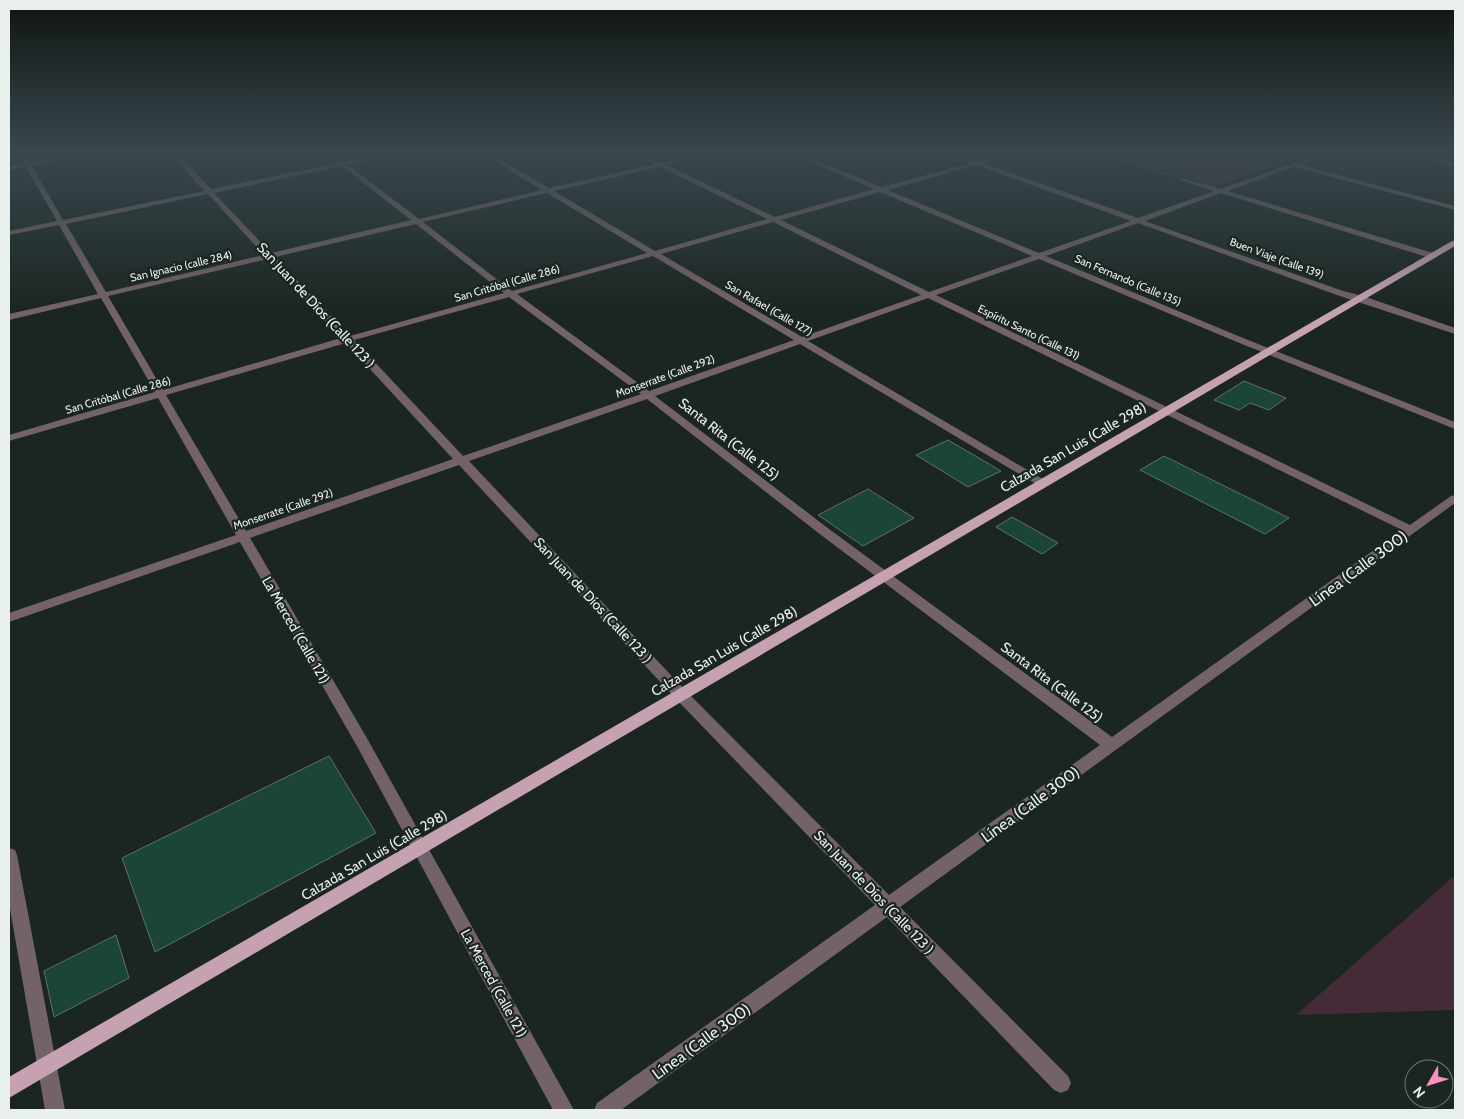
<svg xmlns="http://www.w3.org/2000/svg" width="1464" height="1119" font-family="Cabin,sans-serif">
  <rect width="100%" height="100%" fill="#1b2621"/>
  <g fill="#442b37">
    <polygon points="1108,153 1312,153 1214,187"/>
    <polygon points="1455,875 1455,1010 1296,1015 1443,886"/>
  </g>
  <g fill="#1b4535" stroke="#63706a">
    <polygon points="1244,381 1286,398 1269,410 1250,403 1239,410 1214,400"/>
    <polygon points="948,440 1001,471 968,487 916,455"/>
    <polygon points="1164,456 1289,518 1265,534 1140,470"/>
    <polygon points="868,489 914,518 863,546 818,515"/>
    <polygon points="1012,517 1058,543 1042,554 996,527"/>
    <polygon points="329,756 376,833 155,952 122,858"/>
    <polygon points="116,935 129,978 54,1017 44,971"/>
  </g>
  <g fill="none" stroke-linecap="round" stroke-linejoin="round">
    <polyline stroke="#5d6763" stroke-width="2" stroke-dasharray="2 1" stroke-linecap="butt" points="1101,153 1172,176"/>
    <g fill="#74626a" fill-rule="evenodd">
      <path d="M18,153H24L30,162L82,153H98L32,166L63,220L204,191L170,153H177L211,189L338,163L326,153H333L344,162L385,153H399L348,165L419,219L542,190L481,153H489L549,188L654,164L634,153C645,153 650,160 660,162C668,163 698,153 712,153L667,165L775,217L874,189L790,153H799L881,187L971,163L947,153C958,153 970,161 979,160C991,159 1002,153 1015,153L984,163L1138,218L1214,191L1180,180V178L1221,189L1321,153H1331L1301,165L1455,206V210L1294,167L1228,191L1436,254V258H1430L1221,193L1145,221L1343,291L1363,296L1455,328V334L1337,295L1138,223L1046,256L1243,338L1455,422V429L1237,342L1039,259L936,295L1410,525L1451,496L1455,495V503L900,907L1068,1076L1071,1083L1068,1090L1061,1093L1054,1090L887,917L621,1110H594L597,1103L875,905L676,699L459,465L250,538L368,740L574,1110H553L358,748L240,542L9,622V613L236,535L158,398L9,441V435L155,392L101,298L9,320V314L98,294L59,225L9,235V231L57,221L26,167L9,170V166L24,163ZM977,165L1131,221L1039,253L888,190ZM342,166L411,220L271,253L214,193ZM660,167L767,219L655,251L554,191ZM880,192L1032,256L929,292L781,220ZM547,193L647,253L512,291L423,222ZM208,194L264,255L106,292L66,224ZM773,222L921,295L802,337L661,254ZM416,224L504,293L350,336L275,257ZM653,256L794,340L649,391L517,294ZM268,259L341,338L163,390L108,296ZM509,297L641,394L463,456L354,340ZM928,298L1402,530L1112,737L829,529L655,396L800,344L1038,485H1046L1048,483L1046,481L808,341ZM346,343L453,459L246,531L166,395ZM647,399L821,535L1100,745L889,895L686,691L469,461Z"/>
      <polygon points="1404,153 1416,153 1455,163 1455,167"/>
      <polygon points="9,848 15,850 17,855 65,1110 45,1110 9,903"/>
    </g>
    <polygon fill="#c5a1b1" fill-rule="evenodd" points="1452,241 1455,241 1455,246 9,1098 9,1077"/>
  </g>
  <linearGradient id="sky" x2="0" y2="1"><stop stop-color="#0f1512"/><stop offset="0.49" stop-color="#39474e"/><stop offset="1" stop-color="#39474e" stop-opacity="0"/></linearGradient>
  <rect width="1464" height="310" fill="url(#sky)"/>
  <g text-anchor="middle" stroke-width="4.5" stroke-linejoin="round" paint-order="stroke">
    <g font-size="11" fill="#e9f0ed" stroke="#1b2621">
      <text transform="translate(1277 258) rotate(20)" y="4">Buen Viaje (Calle 139)</text>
      <text transform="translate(181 266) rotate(-13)" y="4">San Ignacio (calle 284)</text>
      <text transform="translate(1128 280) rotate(23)" y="4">San Fernando (Calle 135)</text>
      <text transform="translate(507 283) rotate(-16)" y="4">San Critóbal (Calle 286)</text>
      <text transform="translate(769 308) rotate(30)" y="4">San Rafael (Calle 127)</text>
      <text transform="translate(1029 332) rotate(26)" y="4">Espíritu Santo (Calle 131)</text>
      <text transform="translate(665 376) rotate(-20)" y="4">Monserrate (Calle 292)</text>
      <text transform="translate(118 395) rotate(-16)" y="4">San Critóbal (Calle 286)</text>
      <text transform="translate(283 509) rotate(-19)" y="4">Monserrate (Calle 292)</text>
    </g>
    <g font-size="14" fill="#e9f0ed" stroke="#1b2621">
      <text transform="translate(316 305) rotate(47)" y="5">San Juan de Díos (Calle 123 )</text>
      <text transform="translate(729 439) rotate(38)" y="5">Santa Rita (Calle 125)</text>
      <text transform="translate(1073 447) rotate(-30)" y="5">Calzada San Luis (Calle 298)</text>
      <text transform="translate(593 600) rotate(47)" y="5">San Juan de Díos (Calle 123 )</text>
      <text transform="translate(296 630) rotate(60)" y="5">La Merced (Calle 121)</text>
      <text transform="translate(724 651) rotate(-30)" y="5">Calzada San Luis (Calle 298)</text>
      <text transform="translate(1052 682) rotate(37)" y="5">Santa Rita (Calle 125)</text>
      <text transform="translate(374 855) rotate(-30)" y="5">Calzada San Luis (Calle 298)</text>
      <text transform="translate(874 892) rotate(46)" y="5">San Juan de Díos (Calle 123 )</text>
      <text transform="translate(494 983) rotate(61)" y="5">La Merced (Calle 121)</text>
    </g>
    <g font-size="16" fill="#e9f0ed" stroke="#1b2621">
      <text transform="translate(1358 568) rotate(-36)" y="6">Línea (Calle 300)</text>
      <text transform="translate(1030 804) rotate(-36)" y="6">Línea (Calle 300)</text>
      <text transform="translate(701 1041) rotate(-36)" y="6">Línea (Calle 300)</text>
    </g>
  </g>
  <rect width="1464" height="1119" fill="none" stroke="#e9f0ed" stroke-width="20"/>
  <g transform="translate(1429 1084) rotate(231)"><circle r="24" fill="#1b2621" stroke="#6d7773"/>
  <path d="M0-4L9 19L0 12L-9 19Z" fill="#fb8fc4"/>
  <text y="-8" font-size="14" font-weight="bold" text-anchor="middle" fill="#e9f0ed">N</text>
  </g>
</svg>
